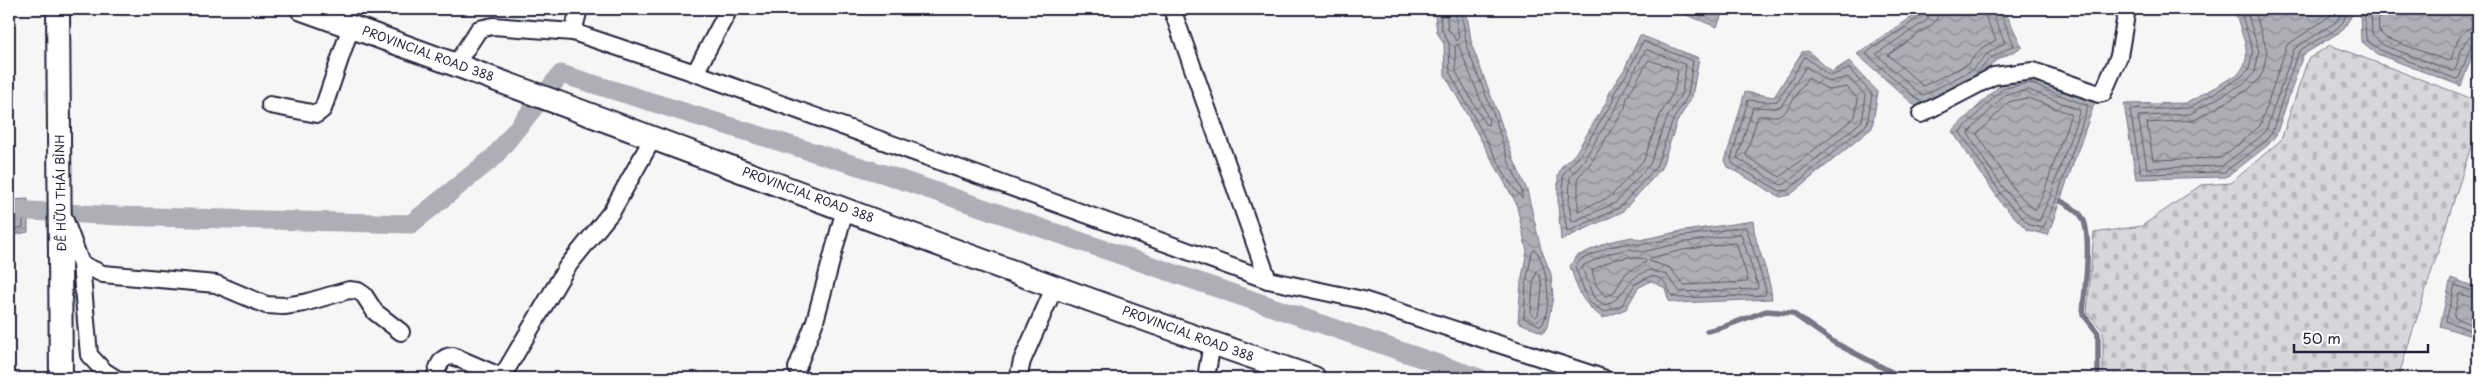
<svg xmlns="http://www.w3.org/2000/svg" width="2487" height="387" font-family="'Playpen Sans',sans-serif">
  <defs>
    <pattern id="cemetery-stones" width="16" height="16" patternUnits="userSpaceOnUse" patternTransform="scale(1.25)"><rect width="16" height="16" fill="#d7d7db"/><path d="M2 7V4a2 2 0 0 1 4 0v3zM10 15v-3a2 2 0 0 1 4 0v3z" fill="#b8b8bd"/></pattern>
    <pattern id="water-waves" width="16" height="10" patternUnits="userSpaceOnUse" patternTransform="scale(1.25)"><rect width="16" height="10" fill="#aeaeb7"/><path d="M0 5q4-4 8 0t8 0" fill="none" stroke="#8d8d96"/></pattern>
  </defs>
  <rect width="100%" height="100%" fill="#f6f6f7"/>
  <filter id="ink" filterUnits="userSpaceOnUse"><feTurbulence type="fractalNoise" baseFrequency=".02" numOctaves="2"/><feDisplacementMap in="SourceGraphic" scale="10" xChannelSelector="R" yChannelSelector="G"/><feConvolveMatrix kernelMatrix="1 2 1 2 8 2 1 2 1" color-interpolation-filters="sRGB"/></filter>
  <g filter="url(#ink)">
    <polygon fill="url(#cemetery-stones)" stroke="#7c7c8b" points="2330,45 2478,101 2478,124 2398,378 2103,378 2103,331 2087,312 2094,233 2142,226 2201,185 2231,183 2281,140 2308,59"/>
    <g fill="url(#water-waves)" stroke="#767685">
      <polygon points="1434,9 1466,9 1472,46 1499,117 1513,158 1527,190 1541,249 1551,274 1553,297 1547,327 1543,333 1518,322 1521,282 1527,251 1516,203 1445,75 1444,44 1437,32"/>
      <polygon points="1671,9 1724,9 1717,27"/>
      <polygon points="1924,9 2004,9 2022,47 1994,62 1980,78 1920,110 1857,54"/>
      <path d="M2235,9H2350L2352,15L2343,30L2303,55L2276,135L2268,145L2231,174L2225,177L2136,179L2124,104L2187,103L2238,74C2257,54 2238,32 2235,9Z"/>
      <polygon points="2360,9 2478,9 2478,39 2461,86 2377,54 2361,41"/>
      <polygon points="1640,35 1699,58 1692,97 1677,122 1661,169 1622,212 1561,240 1558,205 1558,175 1562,166 1575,154 1608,99 1609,92 1624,70"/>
      <polygon points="1808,51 1832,72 1849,61 1878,92 1872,128 1790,195 1780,197 1728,167 1725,161 1745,92 1774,97 1802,52"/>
      <polygon points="2030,78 2095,102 2048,235 2027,230 2002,204 1952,131 2000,85"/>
      <polygon points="28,199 28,232 9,236 9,200"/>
      <path d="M1753,221C1755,248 1770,272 1772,299L1678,303L1669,301L1665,288L1651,281L1638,288L1626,309L1603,318C1580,301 1579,293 1570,266L1577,256L1608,242L1632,237L1640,240L1677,232Z"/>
      <polygon points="2451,278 2478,288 2478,338 2440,326"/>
    </g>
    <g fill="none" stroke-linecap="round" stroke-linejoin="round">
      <g stroke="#5a5a6d" stroke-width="1">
        <polyline points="1439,9 1442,30 1449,43 1450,73 1509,182 1522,198 1522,191 1508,160 1495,118 1467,48 1461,9"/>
        <polyline points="1446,9 1448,29 1457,41 1459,39 1455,9"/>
        <polyline points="1931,9 1927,20 1876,54 1922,96 1972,70 1987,54 2005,43 1993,15 1993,9"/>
        <polyline points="1939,9 1937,18 1933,24 1888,55 1923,86 1968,64 1982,48 1996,40 1986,18 1985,9"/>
        <path d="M2240,9L2253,52L2249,69L2241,77L2189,108L2130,110L2141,174L2224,172L2265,142L2272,133C2276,120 2294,58 2300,51C2314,37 2348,33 2346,9"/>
        <polyline points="2246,9 2259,51 2255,72 2246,82 2190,114 2138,116 2147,168 2222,166 2260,137 2266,130 2294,49 2336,22 2340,15 2340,9"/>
        <polyline points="2254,9 2267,51 2263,72 2258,80 2248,90 2194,120 2147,123 2153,160 2221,158 2260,126 2287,45 2330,16 2332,9"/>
        <polyline points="2364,9 2366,39 2380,50 2456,79 2459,78 2472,43 2478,40"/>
        <path d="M2371,9L2372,35L2383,45L2452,71L2455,70C2460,57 2462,35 2478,34"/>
        <path d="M2378,9L2379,31L2386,38L2448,61L2451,60C2456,45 2459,27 2478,26"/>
        <polygon points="1645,42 1693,61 1688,95 1673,120 1656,167 1619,208 1567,232 1563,205 1563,175 1567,169 1579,156 1613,101 1614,93 1628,72 1642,43"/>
        <polygon points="1458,44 1489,121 1488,125 1485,124 1456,72 1455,47"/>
        <path d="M1648,50L1686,65L1682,93L1667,118L1650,164L1615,203L1572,222L1569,205L1570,177L1584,160L1618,104C1624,86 1637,69 1645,51Z"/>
        <polygon points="1805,57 1830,76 1849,69 1872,94 1867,124 1788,190 1780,191 1733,164 1731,159 1748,100 1767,102 1777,101"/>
        <polygon points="1649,60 1676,69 1678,72 1674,91 1660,115 1644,160 1610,197 1578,211 1578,177 1590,164 1625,108 1627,98"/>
        <polygon points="1806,67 1829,82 1848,77 1866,96 1862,121 1785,184 1781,185 1737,158 1753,107 1773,108 1781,106"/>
        <polyline points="1973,77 1991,58 2014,45 1999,9"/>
        <polygon points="1808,78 1829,90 1847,87 1858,99 1855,117 1780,177 1747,157 1746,154 1758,116 1777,116 1785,112"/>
        <polygon points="2029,83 2088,106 2056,200 2043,228 2030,225 2006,201 1960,132 2002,89"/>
        <path d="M2029,90L2080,110L2050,197L2039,221C2019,217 1978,152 1968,133L2005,95Z"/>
        <polygon points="2028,98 2071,114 2043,195 2035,210 2016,192 1977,134 2009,102"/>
        <path d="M1922,103L1866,54C1876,43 1924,19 1925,9"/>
        <polyline points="9,205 21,204 23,207 23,227 9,231"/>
        <path d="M1746,227L1766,290L1765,295L1679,298L1672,296C1665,283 1667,279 1651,276L1635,284L1622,305L1604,312L1589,302L1575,267L1580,260L1609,247L1631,243L1641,245L1679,237Z"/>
        <path d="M1741,234L1758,286L1757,289L1680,292L1667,275L1650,270C1622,279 1628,297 1605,305L1594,298L1582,268L1584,265L1611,253L1630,249L1642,252L1681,243Z"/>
        <polygon points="1736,243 1748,279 1747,282 1684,285 1670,268 1649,261 1650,258 1683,250"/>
        <path d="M1535,250C1548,264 1553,311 1541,326L1524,318L1526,283L1532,252Z"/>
        <polygon points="1630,257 1645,259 1646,262 1626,273 1613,294 1605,296 1596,285 1592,270 1613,260"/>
        <path d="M1537,272C1546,281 1540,304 1538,315L1536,317L1531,314L1533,283Z"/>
        <polyline points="2478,293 2455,285 2446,321 2478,333"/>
        <polyline points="2478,299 2459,294 2454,317 2478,327"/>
      </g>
      <g stroke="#767685" stroke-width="5.5">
        <path d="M2061,201C2069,206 2077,209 2082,217C2093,234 2084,293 2083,314L2098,333V378"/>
        <polyline points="1707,331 1723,327 1766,311 1792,313 1835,343 1903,378"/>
      </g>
      <polyline stroke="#aeaeb7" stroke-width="19" points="13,210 118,216 411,224 494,157 561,74 887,175 1479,378"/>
      <g stroke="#22223b" stroke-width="20">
        <g id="minor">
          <polyline points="1172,9 1268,280"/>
          <polyline points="573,32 695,73 1268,280 1363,300 1603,378"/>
          <polyline points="456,64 479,29 493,26 573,32 579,9"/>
          <polyline points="695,73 729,9"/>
          <polyline points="270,105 317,114 323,109 351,26"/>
          <polyline points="1921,114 1994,76 2033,71 2099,94 2103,93 2119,56 2127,9"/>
          <polyline points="64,218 81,264 89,355 104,371 115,378"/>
          <polyline points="81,264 103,274 216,284 266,305 284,306 304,303 349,290 358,291 364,295 375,312 401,332"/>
          <polyline points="797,368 815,321 845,209"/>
          <path d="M435,378C438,367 440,356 453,356L502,377L567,267L612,211L653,138"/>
          <polyline points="1021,378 1019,374 1022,361 1055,286"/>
          <polyline points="1206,378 1212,343"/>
        </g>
      </g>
      <g stroke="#22223b" stroke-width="26">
        <g id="secondary">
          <polyline points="58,9 61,378"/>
          <path d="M302,9C640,130 974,263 1314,378"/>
        </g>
      </g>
      <use href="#minor" stroke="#fff" stroke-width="16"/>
      <use href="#secondary" stroke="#fff" stroke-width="22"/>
    </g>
  </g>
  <g text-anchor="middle" stroke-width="5" stroke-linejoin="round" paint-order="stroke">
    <g font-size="12" fill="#22223b" stroke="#fff">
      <text transform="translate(428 54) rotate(20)" y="4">PROVINCIAL ROAD 388</text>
      <text transform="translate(61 193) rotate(-91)" y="4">ĐÊ HỮU THÁI BÌNH</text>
      <text transform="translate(808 195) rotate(20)" y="4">PROVINCIAL ROAD 388</text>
      <text transform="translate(1188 334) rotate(20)" y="4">PROVINCIAL ROAD 388</text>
    </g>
  </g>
  <rect width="2487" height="387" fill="none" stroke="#fff" stroke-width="30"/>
  <rect x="15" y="15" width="2457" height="357" fill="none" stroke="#22223b" stroke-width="2" filter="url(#ink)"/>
  <path d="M2294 344v8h134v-8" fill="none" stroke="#22223b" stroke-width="2.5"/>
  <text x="2302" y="344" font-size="15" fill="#22223b" stroke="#ffffff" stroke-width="4" paint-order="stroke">50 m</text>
</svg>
